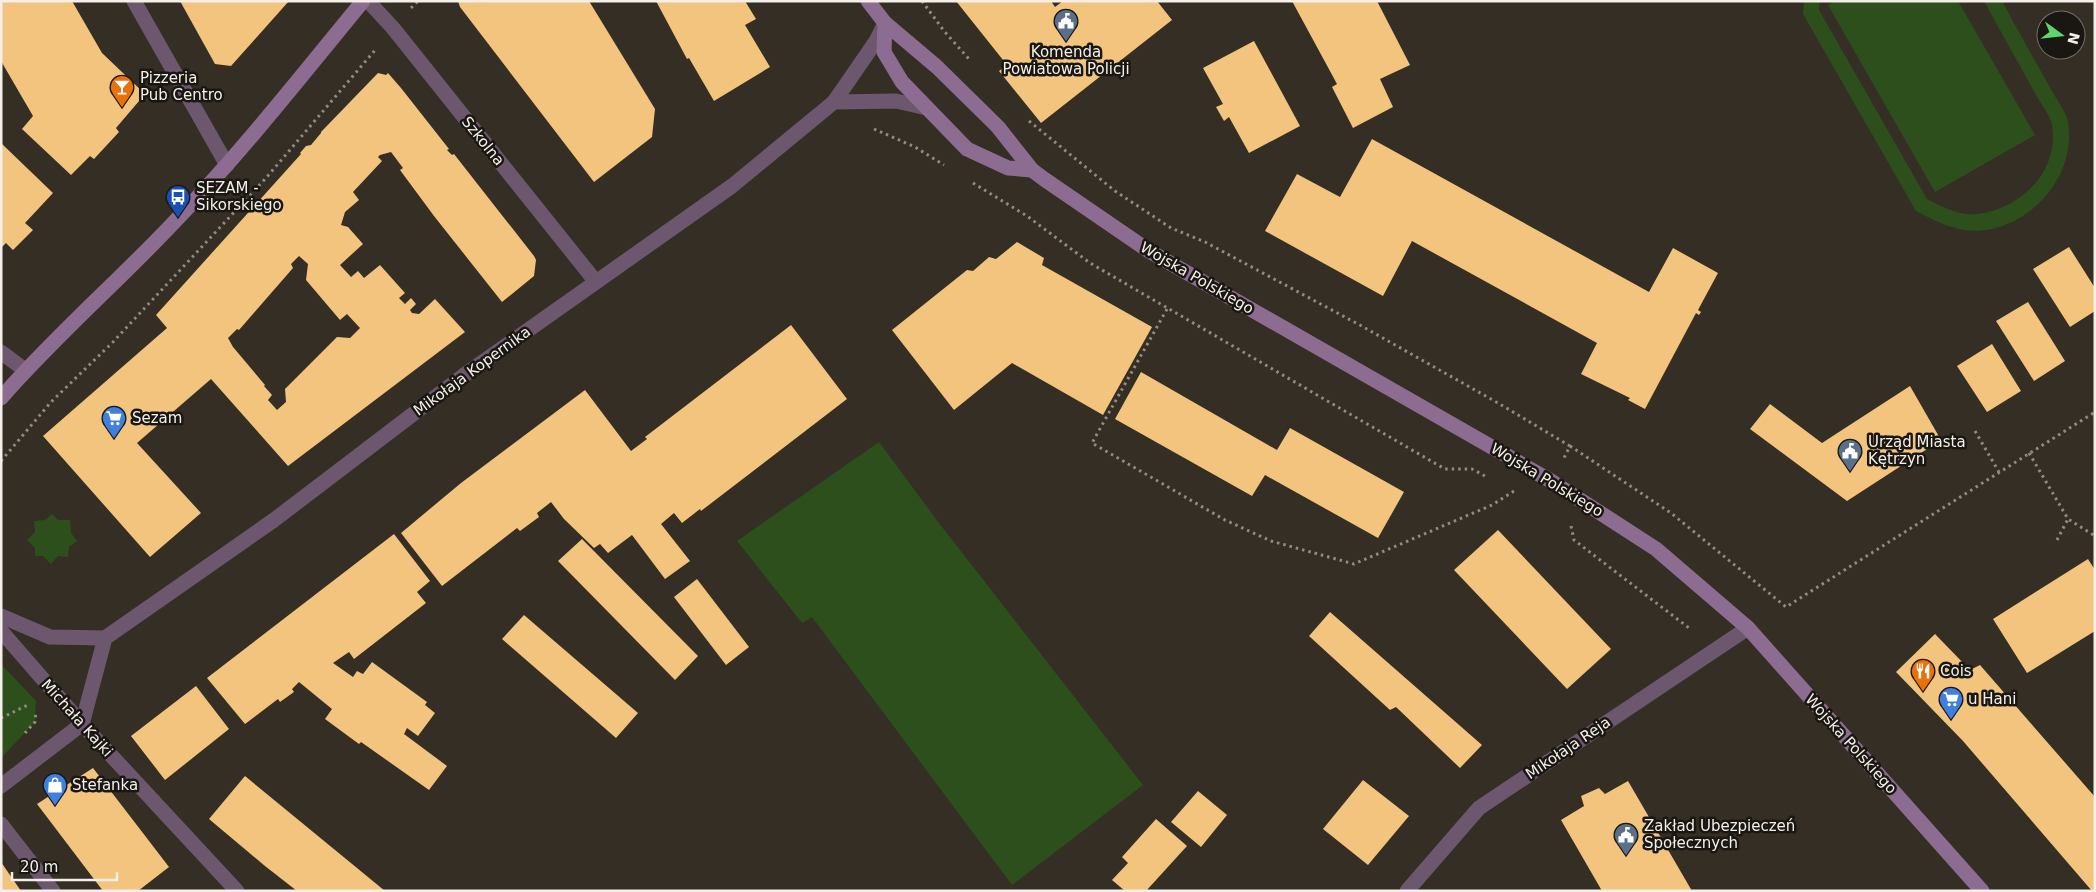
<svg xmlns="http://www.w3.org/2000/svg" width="2096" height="892" font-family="'DejaVu Sans',sans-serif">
  <rect width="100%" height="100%" fill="#352e24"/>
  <g fill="#2d4f1c">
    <path d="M1804,1H1820L1819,10L1927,199C1942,207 1960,216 1977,214C2020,210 2060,171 2052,125C2050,115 2041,104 2036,95C2019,64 2001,32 1984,1H2002C2018,31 2035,61 2052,91C2057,100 2066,112 2068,121C2077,176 2031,228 1977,231C1954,231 1935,221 1916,211L1803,14Z"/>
    <polygon points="1835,1 1958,1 2035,135 1935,192 1828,5"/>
    <polygon points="879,442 939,523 1143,785 1012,885 812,617 802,623 737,541"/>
    <polygon points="52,514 58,520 70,520 71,533 77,541 69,547 68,557 58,556 51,564 43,556 35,556 35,548 27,540 35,532 34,521 45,520"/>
    <polygon points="1,664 36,701 35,722 1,758"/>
  </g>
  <g fill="#f2c47d" fill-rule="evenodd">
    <polygon points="1,1 72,1 102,53 145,94 116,128 119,132 94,159 90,156 71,175 22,129 33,116 1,61"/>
    <polygon points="180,1 289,1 231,66 215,64"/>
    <polygon points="458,1 589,1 655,109 652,137 594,182 460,7"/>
    <polygon points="656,1 745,1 756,19 745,25 770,67 714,101 689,58 687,59"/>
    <polygon points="956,1 1051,1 1055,7 1063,1 1157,1 1172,20 1041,123 999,71 1007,65"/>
    <polygon points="1292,1 1377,1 1410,65 1380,79 1393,107 1353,128 1332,87 1337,84"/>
    <polygon points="1254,41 1300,126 1249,153 1229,117 1224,121 1216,107 1223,104 1203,68"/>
    <path d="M378,73L386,75L388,73L401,88L449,149L447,150L452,155L454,154L534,256L536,260L534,276L502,302L434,216L400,170L403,168L391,152L380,155L378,157L382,161L353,192L359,200L345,212L341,225L348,227L363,244L340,265L351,277L358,271L364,278L380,265L405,293L399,298L405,304L411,298L416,304L410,310L412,313L419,314L435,299L465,332L288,466L211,379L137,443L201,513L150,557L43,436L167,328L156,315L301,154L300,153L306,146L311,145L321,133V132ZM299,256L308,264L306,280L340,320L347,314L360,328L350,338L337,337L285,389L286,402L277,410L268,400L272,395L264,386L265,385L233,347L228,338L237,329L239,330L293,268L291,264Z"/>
    <polygon points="1372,139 1649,292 1673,248 1718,273 1698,310 1701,312 1699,315 1696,313 1645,409 1628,400 1630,398 1581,374 1597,343 1412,241 1383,296 1265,231 1297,174 1340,197"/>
    <polygon points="1,143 53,193 25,223 33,230 13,250 6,243 1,248"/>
    <polygon points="1017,242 1044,258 1042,265 1152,327 1103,415 1012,363 954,410 892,330 967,270 973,271 989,257 996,259"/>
    <polygon points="2069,247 2095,288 2095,311 2070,327 2033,269"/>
    <polygon points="2028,302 2065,361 2034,381 1996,321"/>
    <polygon points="791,325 847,399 701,511 700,509 682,523 674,513 661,524 690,561 665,579 632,535 608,553 600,544 594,548 564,519 551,502 537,513 539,517 520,531 517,528 442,586 401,533 461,483 585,390 631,451 647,439 645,437"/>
    <polygon points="1992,344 2021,391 1987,412 1957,366"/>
    <polygon points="1141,372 1277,450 1290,428 1404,492 1378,538 1265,475 1252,496 1115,419"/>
    <polygon points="1910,386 1941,440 1847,501 1750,429 1770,404 1822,443"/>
    <polygon points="1498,530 1611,649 1567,689 1454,570"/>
    <polygon points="394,534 430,581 417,592 426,603 354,659 349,652 333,663 353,677 357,671 363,674 372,662 427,702 425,705 435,713 418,736 407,728 404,734 447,766 429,790 361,742 359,744 325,719 332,709 299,682 292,689 294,692 280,702 278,699 245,724 207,678"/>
    <polygon points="582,539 698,656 675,680 558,561"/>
    <polygon points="2088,559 2095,570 2095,631 2027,673 1993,619"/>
    <polygon points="697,579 749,647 726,665 674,597"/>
    <polygon points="1330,612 1482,745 1460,768 1396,707 1390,710 1309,636"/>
    <polygon points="524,615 638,713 616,738 502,639"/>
    <polygon points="1935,634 1970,670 1980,665 2095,797 2095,891 2092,891 1963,741 1896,672"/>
    <polygon points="196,686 229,729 165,780 131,736"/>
    <polygon points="93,768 169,867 138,891 103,891 37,804"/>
    <polygon points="245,776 385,891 297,891 265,866 209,819"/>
    <polygon points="1363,780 1409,816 1368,865 1323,829"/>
    <polygon points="1628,781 1692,891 1602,891 1561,820 1584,806 1581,796 1599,788 1605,794"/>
    <polygon points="1198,791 1227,815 1201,847 1171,822"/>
    <polygon points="1156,819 1187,846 1146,891 1125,891 1112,880 1128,863 1122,857"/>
    <polygon points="1,862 21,891 1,891"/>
  </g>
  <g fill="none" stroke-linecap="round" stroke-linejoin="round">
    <g stroke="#918c83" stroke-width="3" stroke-dasharray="2.5 4" stroke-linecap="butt">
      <polyline points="922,1 944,31 969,59"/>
      <polyline points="411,8 418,1"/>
      <polyline points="1029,121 1115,191 1171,228 1205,242 1358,324 1498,403 1570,446 1563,460"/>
      <polyline points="874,129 915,147 944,165"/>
      <polyline points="973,183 1027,216 1090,263 1355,417 1445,469 1472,469 1485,476"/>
      <polyline points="1167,309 1092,443 1225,520 1271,541 1354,564 1492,505 1514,491"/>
      <polyline points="1975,431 1999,472"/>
      <polyline points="1570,446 1671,513 1786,607 2095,412"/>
      <polyline points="2029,453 2068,519 2095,536"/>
      <polyline points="1,461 51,402 113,342 266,178 376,49"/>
      <polyline points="1571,526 1574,540 1689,628"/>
      <polyline points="2057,540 2068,519"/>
      <polyline points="1,718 30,704"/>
      <polyline points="25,733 35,722 36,711"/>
    </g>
    <polyline stroke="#6c576f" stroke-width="15" points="1,824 53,891"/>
    <g stroke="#6c576f" stroke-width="15">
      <polyline points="134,1 227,165"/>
      <polyline points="368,1 393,28 596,282"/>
      <polyline points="834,102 876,41 885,23"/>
      <polyline points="1,352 25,370"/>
      <polyline points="1,616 50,637 105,638"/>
      <polyline points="1,631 82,724 237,891"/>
      <polyline points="82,724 105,638 274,520 463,376 732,186 834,102 896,101 927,108"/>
      <polyline points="1,786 82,724"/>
      <polyline points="1407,891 1479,808 1748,628"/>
    </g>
    <g stroke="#8d6c92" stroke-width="15">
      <polyline points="868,1 885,23 937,67 998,127 1032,170 1044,179 1149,251 1551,481 1656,549 1748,628 1982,891"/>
      <polyline points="885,23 884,52 902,82 967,149 1008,168 1032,170"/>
      <path d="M1,398C57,334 121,279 179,217C244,149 303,74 363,1"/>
    </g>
  </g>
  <defs>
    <g id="civic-pin" transform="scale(1.25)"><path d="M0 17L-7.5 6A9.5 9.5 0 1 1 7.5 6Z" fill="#5c6f8a" stroke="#1a1712"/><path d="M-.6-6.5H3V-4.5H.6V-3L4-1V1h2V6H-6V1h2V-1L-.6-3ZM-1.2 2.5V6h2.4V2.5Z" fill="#fff"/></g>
    <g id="bar-pin" transform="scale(1.25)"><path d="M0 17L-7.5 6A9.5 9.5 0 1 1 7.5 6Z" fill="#e8710a" stroke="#1a1712"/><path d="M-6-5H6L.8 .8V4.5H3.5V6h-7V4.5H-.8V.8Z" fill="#fff"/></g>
    <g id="bus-pin" transform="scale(1.25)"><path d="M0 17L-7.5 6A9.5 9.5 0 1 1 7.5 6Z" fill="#1a4fb4" stroke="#1a1712"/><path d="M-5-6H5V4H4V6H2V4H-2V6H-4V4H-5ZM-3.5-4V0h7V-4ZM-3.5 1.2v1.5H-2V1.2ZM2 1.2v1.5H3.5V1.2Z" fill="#fff"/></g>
    <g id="supermarket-pin" transform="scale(1.25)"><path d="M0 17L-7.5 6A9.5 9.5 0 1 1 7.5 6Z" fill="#3f7fe0" stroke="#1a1712"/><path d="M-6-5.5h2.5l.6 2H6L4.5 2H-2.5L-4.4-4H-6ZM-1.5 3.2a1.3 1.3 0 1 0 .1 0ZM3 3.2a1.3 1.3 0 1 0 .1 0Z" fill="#fff"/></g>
    <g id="restaurant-pin" transform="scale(1.25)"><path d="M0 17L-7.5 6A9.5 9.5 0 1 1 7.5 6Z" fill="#e8710a" stroke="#1a1712"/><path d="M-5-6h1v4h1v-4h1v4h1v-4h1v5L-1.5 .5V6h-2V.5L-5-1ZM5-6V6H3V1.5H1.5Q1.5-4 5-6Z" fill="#fff"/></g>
    <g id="shop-pin" transform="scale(1.25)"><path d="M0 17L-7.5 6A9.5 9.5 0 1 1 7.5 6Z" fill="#3f7fe0" stroke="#1a1712"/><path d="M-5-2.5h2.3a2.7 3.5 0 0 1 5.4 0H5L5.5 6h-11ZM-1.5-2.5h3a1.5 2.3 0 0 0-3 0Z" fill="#fff"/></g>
  </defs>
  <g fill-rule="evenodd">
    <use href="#civic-pin" x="1066" y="21"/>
    <use href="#bar-pin" x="122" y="87"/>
    <use href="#bus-pin" x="178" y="197"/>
    <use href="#supermarket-pin" x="114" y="418"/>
    <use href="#civic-pin" x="1850" y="451"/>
    <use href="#restaurant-pin" x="1923" y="671"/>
    <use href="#supermarket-pin" x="1951" y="699"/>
    <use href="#shop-pin" x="55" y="785"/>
    <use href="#civic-pin" x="1626" y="835"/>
  </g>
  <g text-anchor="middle" stroke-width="5" stroke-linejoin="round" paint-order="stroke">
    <g font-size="15" fill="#f4f0e9" stroke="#1a1712" text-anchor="start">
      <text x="1066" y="57" text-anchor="middle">Komenda<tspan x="1066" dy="17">Powiatowa Policji</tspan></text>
      <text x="140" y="83">Pizzeria<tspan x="140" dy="17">Pub Centro</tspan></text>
      <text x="196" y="193">SEZAM -<tspan x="196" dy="17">Sikorskiego</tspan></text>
      <text x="132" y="423">Sezam</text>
      <text x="1868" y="447">Urząd Miasta<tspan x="1868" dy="17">Kętrzyn</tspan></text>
      <text x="1940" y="676">Cois</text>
      <text x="1968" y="704">u Hani</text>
      <text x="72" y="790">Stefanka</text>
      <text x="1644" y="831">Zakład Ubezpieczeń<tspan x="1644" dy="17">Społecznych</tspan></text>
    </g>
    <g font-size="15" fill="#f4f0e9" stroke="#1a1712">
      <text transform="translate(483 141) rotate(51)" y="5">Szkolna</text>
      <text transform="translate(1197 278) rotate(30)" y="5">Wojska Polskiego</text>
      <text transform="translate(472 371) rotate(-36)" y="5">Mikołaja Kopernika</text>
      <text transform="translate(1547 480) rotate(31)" y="5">Wojska Polskiego</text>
      <text transform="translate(77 718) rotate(48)" y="5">Michała Kajki</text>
      <text transform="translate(1851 744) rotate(48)" y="5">Wojska Polskiego</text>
      <text transform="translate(1568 748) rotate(-34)" y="5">Mikołaja Reja</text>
    </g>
  </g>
  <rect width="2096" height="892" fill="none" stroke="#f4f0e9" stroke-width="5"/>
  <g transform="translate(2061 35) rotate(105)"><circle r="24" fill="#1a1712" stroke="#716e68"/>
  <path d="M0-4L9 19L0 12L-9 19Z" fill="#5fd56b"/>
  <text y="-8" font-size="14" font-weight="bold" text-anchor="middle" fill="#f4f0e9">N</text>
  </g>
  <path d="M12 872v8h105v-8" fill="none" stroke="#f4f0e9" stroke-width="2.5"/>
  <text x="20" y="872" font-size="15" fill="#f4f0e9" stroke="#1a1712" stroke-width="4" paint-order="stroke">20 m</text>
</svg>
